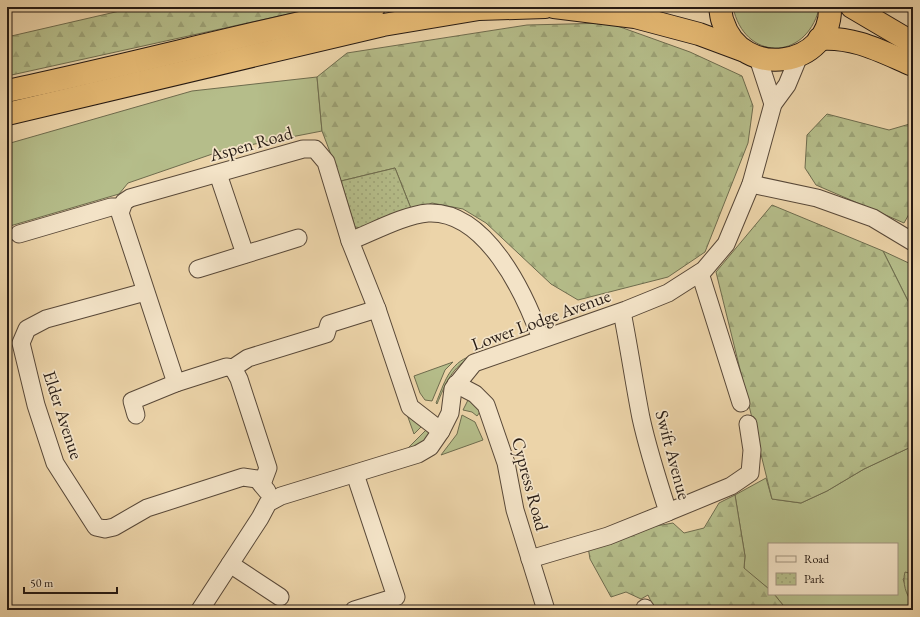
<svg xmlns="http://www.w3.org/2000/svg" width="920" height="617" font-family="'EB Garamond',serif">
  <defs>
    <pattern id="forest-firs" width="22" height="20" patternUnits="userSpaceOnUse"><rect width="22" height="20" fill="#b5bd8a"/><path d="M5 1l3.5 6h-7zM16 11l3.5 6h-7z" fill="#9ca276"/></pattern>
    <pattern id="wetland-marsh" width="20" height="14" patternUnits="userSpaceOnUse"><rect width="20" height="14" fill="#b5bd8a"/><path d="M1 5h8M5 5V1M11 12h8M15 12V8" fill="none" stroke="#9ca276"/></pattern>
    <pattern id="park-dots" width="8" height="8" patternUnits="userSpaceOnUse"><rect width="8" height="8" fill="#b5bd8a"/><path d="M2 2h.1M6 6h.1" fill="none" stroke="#9ca276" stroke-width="1.8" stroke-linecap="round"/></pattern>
  </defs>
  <rect width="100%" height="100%" fill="#ecd4a9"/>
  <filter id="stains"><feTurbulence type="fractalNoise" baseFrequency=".005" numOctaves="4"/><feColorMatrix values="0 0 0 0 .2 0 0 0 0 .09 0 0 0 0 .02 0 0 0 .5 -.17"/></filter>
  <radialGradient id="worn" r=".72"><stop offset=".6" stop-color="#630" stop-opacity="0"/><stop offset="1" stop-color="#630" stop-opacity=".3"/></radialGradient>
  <g fill="#b5bd8a" stroke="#6e6c4e">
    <path d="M733,7H819V9C805,62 744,61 733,7Z"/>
    <polygon points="317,77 322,131 224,150 128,183 119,194 10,226 7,213 7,144 192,91"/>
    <polygon points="883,251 913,265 913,311"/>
    <path d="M471,356L472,357C452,366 445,385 437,404L436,403C444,384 449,363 471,356Z"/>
    <polygon points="453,362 445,370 432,401 425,400 420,393 414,376"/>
    <polygon points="468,400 474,402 480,412 477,416 472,412 463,410"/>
    <polygon points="405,409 423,425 414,434"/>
    <polygon points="462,415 475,422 483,440 441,455 457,434"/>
    <polygon points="427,429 429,434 427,439 421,444 404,452"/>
    <path d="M913,446V574L912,573L903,579C906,588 913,602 913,610H787L774,594H897V544H769V589L744,569L745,556L735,495L766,478L772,499L801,503L827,491L864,469Z"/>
  </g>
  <g fill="url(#forest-firs)" stroke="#6e6c4e">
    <polygon points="137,7 320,7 7,76 7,37"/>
    <polygon points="609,23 690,52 742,76 753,106 748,143 705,252 668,277 578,300 551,284 486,223 463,209 432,203 412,211 395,168 341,181 322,131 317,77 347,53 527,25"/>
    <polygon points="827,114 889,130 913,123 913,207 904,223 816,185 805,168 807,135"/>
    <polygon points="772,205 883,251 913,311 913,446 864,469 827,491 801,503 772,499 716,272"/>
    <polygon points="735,495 745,556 744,568 769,589 769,594 774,594 787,610 655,610 648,595 641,599 626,592 611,597 590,559 588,547 656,526 673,523 684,533 704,528 719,503"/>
  </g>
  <path fill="url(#wetland-marsh)" stroke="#6e6c4e" d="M905,572L913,574V603C906,596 902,582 905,572Z"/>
  <polygon fill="url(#park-dots)" stroke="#6e6c4e" points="395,168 412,211 362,228 355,227 341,181"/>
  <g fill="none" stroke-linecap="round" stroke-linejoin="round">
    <g stroke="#584838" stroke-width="19">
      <g id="minor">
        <polyline points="758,58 773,104"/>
        <polyline points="218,174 245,254"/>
        <polyline points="751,184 817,198 873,218 913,242"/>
        <polyline points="19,234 111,207 121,207"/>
        <path d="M350,241C373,232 404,215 428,213C486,210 525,294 541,339"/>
        <polyline points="198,269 298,238"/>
        <polyline points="700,273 741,403"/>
        <polyline points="145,292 46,319 27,329 21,343 36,405 55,463 96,527 105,529 114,527 147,508 243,477 257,479 267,491"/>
        <polyline points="233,368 248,358 326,334 329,324 377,309"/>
        <polyline points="456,384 475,394 486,405 506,463 515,510 546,610"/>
        <polyline points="136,415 132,401 176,383"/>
        <polyline points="262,484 268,468 239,379 233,368 226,367 176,383 120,213 124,202 130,198 303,149 315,149 326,162 350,241 377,309 410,407 441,431"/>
        <polyline points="668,512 731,486 750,473 752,450 748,424"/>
        <path d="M530,559L608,536L668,512C658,481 648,450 641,418C634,382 629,347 622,312"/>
        <polyline points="230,564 280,597"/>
        <polyline points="645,608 646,610"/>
        <polyline points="200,610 260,518 268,503 281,496 418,454 430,447 441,431 450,413 453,389 474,363 626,310 668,293 704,270 726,244 751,184 773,104 787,85 799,56"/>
        <polyline points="354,610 396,597 355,474"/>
      </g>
    </g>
    <g stroke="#261a13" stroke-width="24">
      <g id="highway">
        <polyline points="554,7 635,17 699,34 742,50"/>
        <path d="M720,7C721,12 721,18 723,22C741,80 832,68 830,7"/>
        <polyline points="852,7 913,43"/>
        <path d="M819,39C854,36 882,52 913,65"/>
        <path d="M7,91C130,65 251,32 374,7"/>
        <polyline points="7,114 383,25 479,9 545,7"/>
      </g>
    </g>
    <use href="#minor" stroke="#f3e3c7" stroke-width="17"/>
    <use href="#highway" stroke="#e6ba74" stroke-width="22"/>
  </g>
  <g text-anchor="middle" stroke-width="3.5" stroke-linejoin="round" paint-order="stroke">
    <g font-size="18" fill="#261a13" stroke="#f3e3c7">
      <text transform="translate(251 144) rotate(-16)" y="6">Aspen Road</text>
      <text transform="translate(541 320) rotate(-20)" y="6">Lower Lodge Avenue</text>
      <text transform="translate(63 415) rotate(72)" y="6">Elder Avenue</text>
      <text transform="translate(673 455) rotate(75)" y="6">Swift Avenue</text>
      <text transform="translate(530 484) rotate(75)" y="6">Cypress Road</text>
    </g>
  </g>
  <rect width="920" height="617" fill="none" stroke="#ecd4a9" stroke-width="24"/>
  <rect x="8" y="8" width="904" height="601" fill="none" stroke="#261a13" stroke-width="2"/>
  <rect x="12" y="12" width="896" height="593" fill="none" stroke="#261a13"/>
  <rect x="768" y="543" width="130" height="52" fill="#f3e3c7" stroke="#a1937f"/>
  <rect x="776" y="556" width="20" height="6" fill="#f3e3c7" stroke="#a1937f"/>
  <text x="804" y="563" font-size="12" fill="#261a13">Road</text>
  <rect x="776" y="573" width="20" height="12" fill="url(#park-dots)" stroke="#a1937f"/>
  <text x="804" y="583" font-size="12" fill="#261a13">Park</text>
  <path d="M24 587v6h93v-6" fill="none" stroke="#261a13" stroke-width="2"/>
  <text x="30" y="587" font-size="12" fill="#261a13" stroke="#f3e3c7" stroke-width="3" paint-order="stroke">50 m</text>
  <rect width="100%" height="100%" filter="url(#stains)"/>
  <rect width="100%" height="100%" fill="url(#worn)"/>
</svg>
